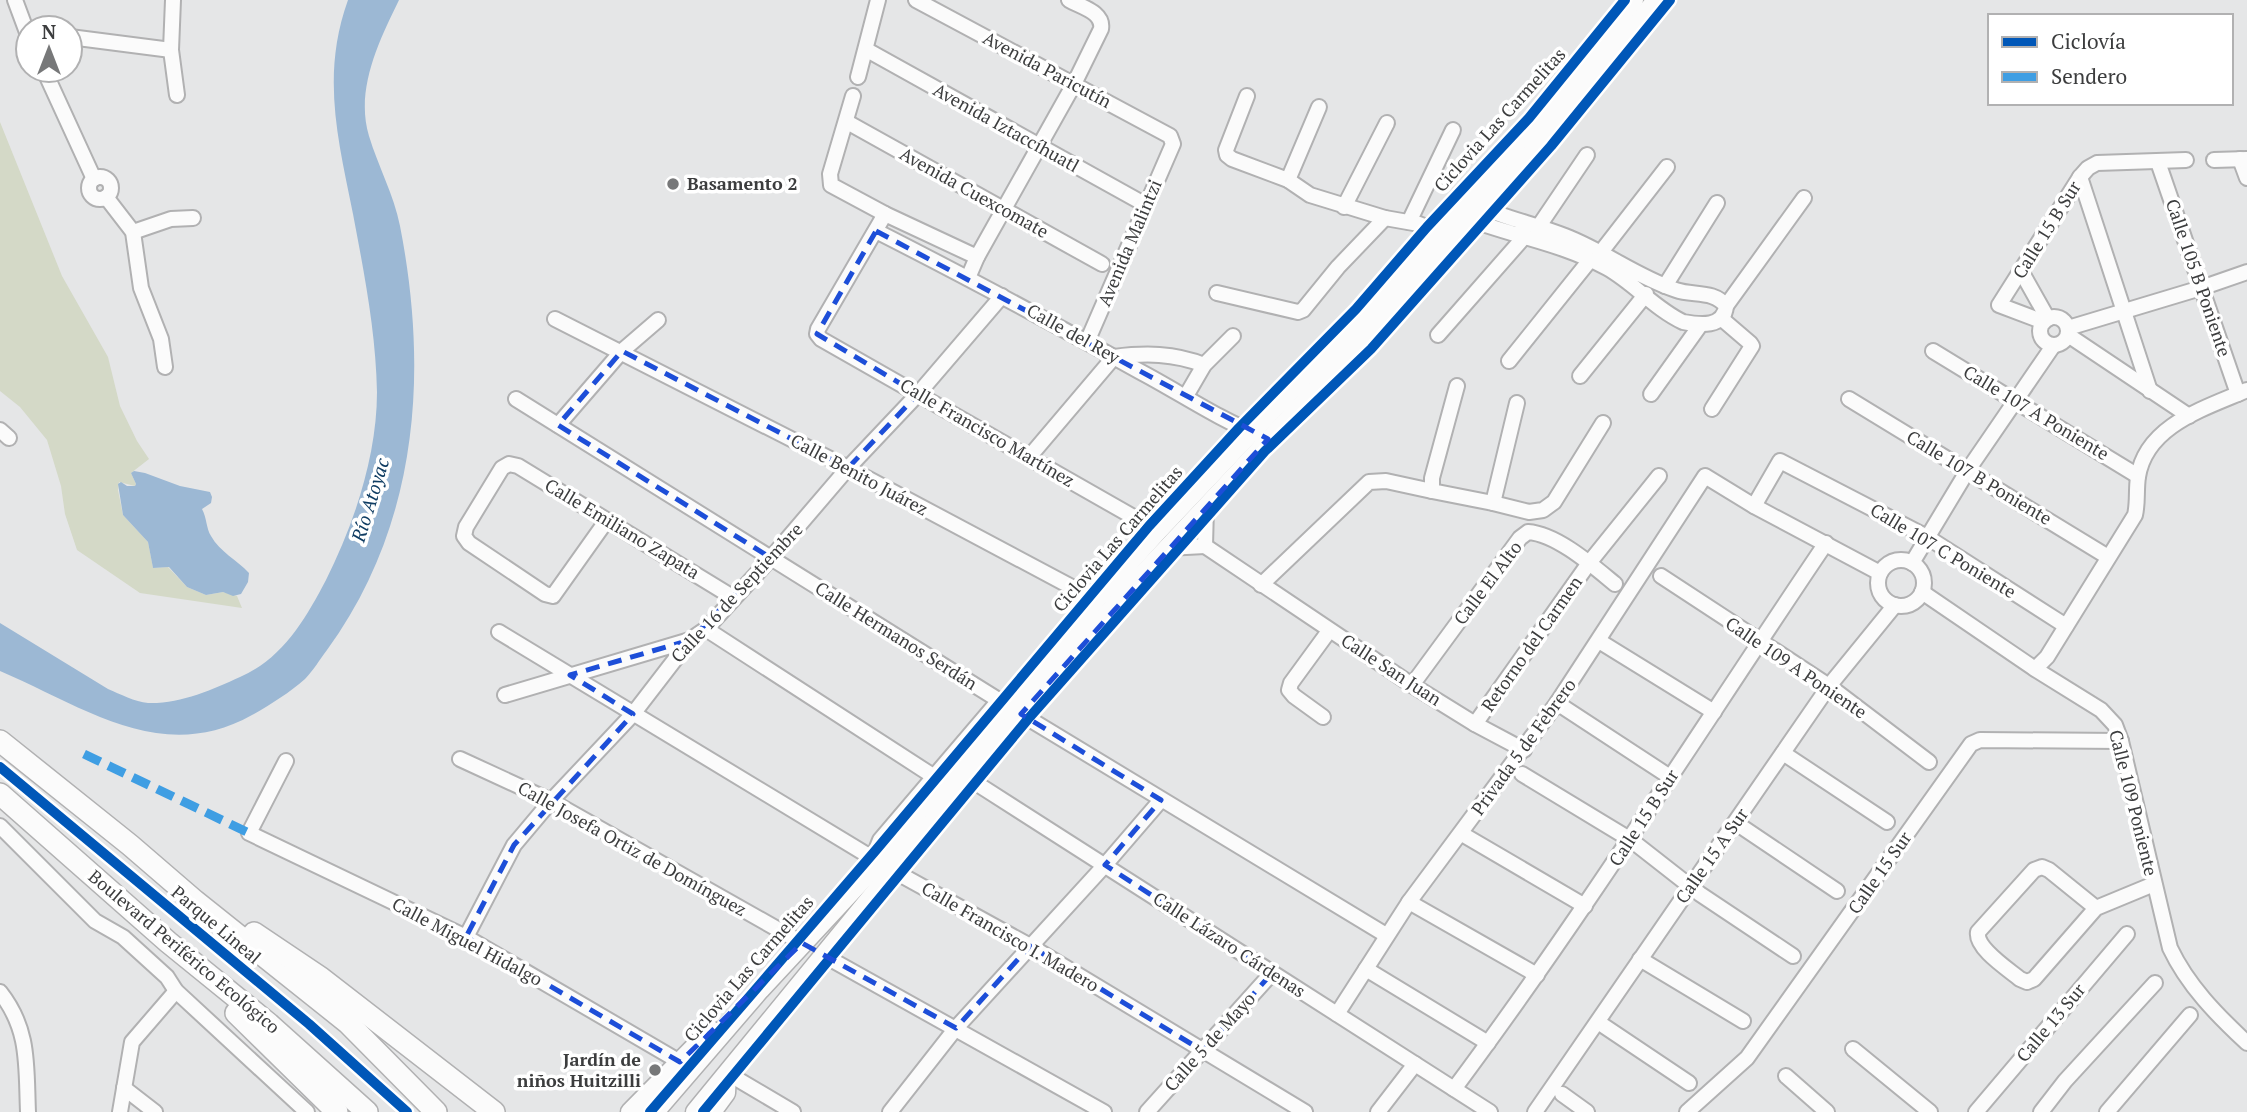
<svg xmlns="http://www.w3.org/2000/svg" width="2247" height="1112" font-family="'PT Serif',serif">
  <rect width="100%" height="100%" fill="#e5e6e7"/>
  <polygon fill="#d4d9c7" points="0,122 62,276 108,357 120,406 137,441 149,459 131,473 136,484 135,486 119,482 118,490 123,515 148,542 153,568 168,567 187,587 206,595 223,592 237,596 242,608 140,593 77,550 65,514 61,486 47,440 20,407 0,391"/>
  <g fill="#9cb8d4">
    <path d="M348,0H399C379,41 355,90 369,136C378,166 394,195 400,226C429,374 418,525 327,650C320,659 313,671 305,679C289,693 270,705 252,715C161,766 83,706 0,671V623L108,689C120,694 135,702 148,703C180,704 212,690 240,677C282,659 305,620 326,580C354,524 377,456 377,392C376,333 364,272 353,214C338,139 321,75 348,0Z"/>
    <path d="M134,471L145,473L180,486L210,492L212,497L211,503L202,509C207,518 206,528 211,536C220,552 237,560 249,573L248,582L241,594L233,596L223,592L206,595L187,587L169,567L153,568L148,542L123,515L118,484L121,482L127,486H135L136,484L131,473Z"/>
  </g>
  <g fill="none" stroke-linecap="round" stroke-linejoin="round">
    <g stroke="#b1b1b2" stroke-width="18">
      <g id="minor">
        <polyline points="15,0 28,35"/>
        <polyline points="173,0 171,50 177,95"/>
        <polyline points="916,0 1170,136 1173,144 1087,342"/>
        <polyline points="70,37 171,50"/>
        <polyline points="867,50 1146,205"/>
        <polyline points="44,70 94,179"/>
        <polyline points="858,77 878,0"/>
        <polyline points="853,96 830,174 831,185 885,214 977,257"/>
        <polyline points="1247,96 1226,150 1227,155 1232,159 1288,180 1310,195 1385,218 1419,224 1450,237"/>
        <polyline points="847,122 1102,264"/>
        <polyline points="2240,159 2247,178"/>
        <polyline points="2214,160 2247,159"/>
        <polyline points="2158,162 2238,394"/>
        <polyline points="2080,177 2150,391"/>
        <circle cx="100" cy="188" r="11"/>
        <polyline points="1288,180 1319,107"/>
        <polyline points="106,197 133,232 141,288 161,339 165,367"/>
        <polyline points="1344,207 1387,123"/>
        <polyline points="885,214 818,329 817,334 821,339 1158,531"/>
        <path d="M1463,217C1511,236 1562,243 1607,268C1634,283 1655,309 1683,322C1700,325 1724,328 1726,306C1714,290 1693,296 1676,290C1637,277 1604,251 1565,236C1535,224 1503,218 1474,204"/>
        <polyline points="1409,222 1453,130"/>
        <polyline points="1539,226 1587,155"/>
        <path d="M876,231C965,276 1052,323 1139,371C1179,392 1218,419 1261,436"/>
        <polyline points="133,232 171,219 193,218"/>
        <polyline points="1601,252 1667,167"/>
        <polyline points="2021,271 2048,319"/>
        <path d="M968,278L977,257L1074,84L1101,29C1104,12 1081,7 1069,0"/>
        <polyline points="1665,286 1717,203"/>
        <polyline points="1217,293 1298,312 1303,310 1338,267 1385,218"/>
        <polyline points="1726,306 1804,198"/>
        <circle cx="2054" cy="331" r="14"/>
        <polyline points="555,319 848,468 1096,600"/>
        <polyline points="2044,322 1999,305 2080,177 2088,168 2097,163 2186,160"/>
        <polyline points="2068,328 2201,288 2247,272"/>
        <polyline points="1438,335 1525,236"/>
        <polyline points="2068,335 2189,416"/>
        <polyline points="1933,351 2138,476"/>
        <polyline points="1509,361 1590,260"/>
        <polyline points="1580,376 1646,294"/>
        <polyline points="1457,386 1432,478 1432,491 1493,503 1529,512 1543,510 1554,502 1603,423"/>
        <polyline points="1651,394 1701,324"/>
        <polyline points="1186,396 1204,365 1233,336"/>
        <polyline points="516,399 1021,714 1386,935"/>
        <polyline points="1849,399 2108,557"/>
        <polyline points="1712,409 1752,346 1750,343 1722,319"/>
        <polyline points="558,425 622,351 658,320"/>
        <polyline points="0,430 9,438"/>
        <path d="M1030,456L1114,357C1145,353 1174,353 1204,365"/>
        <polyline points="1493,503 1517,403"/>
        <polyline points="1754,506 1780,461 1927,537 2066,626"/>
        <polyline points="607,520 553,596 545,594 469,543 464,536 466,527 502,468 509,464 518,466 734,598"/>
        <polyline points="1205,546 1412,685 1475,724 1524,750"/>
        <polyline points="1167,548 1205,546 1206,507"/>
        <circle cx="1901" cy="583" r="23"/>
        <polyline points="1912,563 1968,470 2053,346"/>
        <polyline points="1661,576 1829,686 1929,762"/>
        <polyline points="1261,585 1369,482 1386,481 1432,491"/>
        <path d="M1922,592L2035,669L2101,710L2115,725L2121,741L2170,948C2188,986 2217,1015 2247,1043"/>
        <polyline points="706,629 933,776"/>
        <polyline points="499,632 892,870 1030,946 1305,1112"/>
        <polyline points="1599,641 1714,712"/>
        <path d="M2035,669L2047,657L2135,515C2138,502 2136,490 2138,477C2146,425 2206,408 2247,390"/>
        <path d="M1412,685L1520,538L1528,532C1557,534 1593,566 1615,584"/>
        <polyline points="505,695 690,640"/>
        <polyline points="1557,703 1670,777"/>
        <polyline points="1323,717 1294,696 1289,690 1291,683 1329,631"/>
        <polyline points="1475,724 1589,563 1659,476"/>
        <polyline points="1783,753 1887,822"/>
        <polyline points="460,759 551,801 802,943"/>
        <polyline points="286,761 249,833 466,937 680,1062"/>
        <polyline points="1522,774 1631,840 1700,894 1793,956"/>
        <polyline points="968,778 1490,1112"/>
        <polyline points="1736,823 1837,891"/>
        <polyline points="0,826 95,921 123,937 167,977 176,991 307,1112"/>
        <polyline points="1462,834 1585,906"/>
        <polyline points="879,862 876,850 880,840 995,705 1008,706"/>
        <polyline points="1409,902 1537,975"/>
        <path d="M2096,908L2049,870L2042,867L2034,870L1978,932C1975,948 2008,969 2020,979L2027,982L2034,979L2096,908L2154,884"/>
        <polyline points="466,937 514,845 551,801 633,714 690,640 706,629 771,558 848,468 918,394 1002,296"/>
        <polyline points="823,955 1104,1112"/>
        <polyline points="1640,959 1743,1021"/>
        <polyline points="1366,969 1488,1043"/>
        <path d="M0,992C30,1030 26,1066 28,1112"/>
        <polyline points="1337,1014 1409,902 1557,703 1705,476 1754,506 1880,573"/>
        <polyline points="1598,1022 1689,1083"/>
        <polyline points="1853,1049 1930,1112"/>
        <polyline points="727,1073 793,1112"/>
        <polyline points="1786,1076 1827,1112"/>
        <polyline points="124,1088 155,1112"/>
        <path d="M1454,1089C1586,912 1703,725 1826,543"/>
        <polyline points="1562,1094 1587,1112"/>
        <polyline points="120,1112 132,1042 176,991"/>
        <polyline points="890,1112 956,1028 1105,865 1161,800"/>
        <polyline points="1147,1112 1272,973"/>
        <polyline points="1378,1112 1415,1064"/>
        <polyline points="1535,1112 1829,686 1895,605"/>
        <polyline points="1687,1112 1747,1058 1971,744 1980,740 2121,741"/>
        <polyline points="1976,1112 2127,934"/>
        <polyline points="2041,1112 2065,1081 2155,983"/>
        <polyline points="2107,1112 2190,1015"/>
      </g>
    </g>
    <g stroke="#b1b1b2" stroke-width="21">
      <g id="major">
        <polyline points="630,1112 711,1030"/>
        <polyline points="655,1112 760,990 879,862 1096,600 1158,531 1470,202 1529,133 1634,0"/>
        <polyline points="695,1112 1021,714 1124,594 1425,273 1481,207 1547,137 1656,0"/>
        <polyline points="712,1112 726,1093 727,1075"/>
      </g>
    </g>
    <g stroke="#b1b1b2" stroke-width="24">
      <g id="highway">
        <polyline points="0,741 130,845 195,901 348,1023 436,1112"/>
        <polyline points="0,794 168,942 269,1024 367,1112"/>
        <polyline points="254,933 321,978 494,1112"/>
        <polyline points="236,1013 337,1112"/>
      </g>
    </g>
    <use href="#minor" stroke="#fbfbfb" stroke-width="14"/>
    <use href="#major" stroke="#fbfbfb" stroke-width="18"/>
    <use href="#highway" stroke="#fbfbfb" stroke-width="21"/>
    <polyline stroke="#3f9ee3" stroke-width="9" stroke-dasharray="18 9" stroke-linecap="butt" points="84,754 249,833"/>
    <g stroke="#fff" stroke-width="15">
      <g id="cycleway">
        <polyline points="0,767 309,1024 407,1112"/>
        <polyline points="650,1112 876,850 1149,526 1239,428 1356,309 1427,227 1529,118 1625,0"/>
        <polyline points="703,1112 1028,719 1265,451 1371,349 1551,146 1670,0"/>
      </g>
    </g>
    <use href="#cycleway" stroke="#0057b8" stroke-width="10"/>
  </g>
  <path fill="none" stroke="#1d4ed8" stroke-width="5" stroke-dasharray="14 9" stroke-linejoin="round" d="M876,231L1268,439L1021,714L1161,800L1105,865L1272,973L1203,1051L1030,946L956,1028L802,943L680,1062L466,937L514,845L633,714L570,675L690,640L771,558L558,425L622,351L848,468L918,394L817,334Z"/>
  <g fill="#777879" stroke="#fff" stroke-width="2.5">
    <circle cx="673" cy="184" r="7"/>
    <circle cx="655" cy="1070" r="7"/>
  </g>
  <g text-anchor="middle" stroke-width="7" stroke-linejoin="round" paint-order="stroke">
    <g font-size="18" fill="#3c3d3e" stroke="#fff">
      <text transform="translate(1047 70) rotate(28)" y="6">Avenida Paricutín</text>
      <text transform="translate(1500 120) rotate(-48)" y="6">Ciclovia Las Carmelitas</text>
      <text transform="translate(1006 128) rotate(29)" y="6">Avenida Iztaccíhuatl</text>
      <text transform="translate(974 193) rotate(29)" y="6">Avenida Cuexcomate</text>
      <text transform="translate(2047 230) rotate(-58)" y="6">Calle 15 B Sur</text>
      <text transform="translate(1130 243) rotate(-67)" y="6">Avenida Malintzi</text>
      <text transform="translate(2198 278) rotate(71)" y="6">Calle 105 B Poniente</text>
      <text transform="translate(1073 334) rotate(29)" y="6">Calle del Rey</text>
      <text transform="translate(2036 413) rotate(31)" y="6">Calle 107 A Poniente</text>
      <text transform="translate(987 433) rotate(30)" y="6">Calle Francisco Martínez</text>
      <text transform="translate(859 475) rotate(28)" y="6">Calle Benito Juárez</text>
      <text transform="translate(1979 478) rotate(31)" y="6">Calle 107 B Poniente</text>
      <text transform="translate(622 529) rotate(31)" y="6">Calle Emiliano Zapata</text>
      <text transform="translate(1118 539) rotate(-49)" y="6">Ciclovia Las Carmelitas</text>
      <text transform="translate(1943 551) rotate(31)" y="6">Calle 107 C Poniente</text>
      <text transform="translate(1488 583) rotate(-53)" y="6">Calle El Alto</text>
      <text transform="translate(737 593) rotate(-47)" y="6">Calle 16 de Septiembre</text>
      <text transform="translate(896 636) rotate(32)" y="6">Calle Hermanos Serdán</text>
      <text transform="translate(1532 644) rotate(-55)" y="6">Retorno del Carmen</text>
      <text transform="translate(1796 668) rotate(34)" y="6">Calle 109 A Poniente</text>
      <text transform="translate(1391 670) rotate(33)" y="6">Calle San Juan</text>
      <text transform="translate(1524 747) rotate(-54)" y="6">Privada 5 de Febrero</text>
      <text transform="translate(2133 803) rotate(76)" y="6">Calle 109 Poniente</text>
      <text transform="translate(1644 818) rotate(-57)" y="6">Calle 15 B Sur</text>
      <text transform="translate(632 849) rotate(29)" y="6">Calle Josefa Ortiz de Domínguez</text>
      <text transform="translate(1712 856) rotate(-55)" y="6">Calle 15 A Sur</text>
      <text transform="translate(1880 873) rotate(-55)" y="6">Calle 15 Sur</text>
      <text transform="translate(216 925) rotate(40)" y="6">Parque Lineal</text>
      <text transform="translate(1010 937) rotate(30)" y="6">Calle Francisco I. Madero</text>
      <text transform="translate(467 942) rotate(28)" y="6">Calle Miguel Hidalgo</text>
      <text transform="translate(1229 945) rotate(33)" y="6">Calle Lázaro Cárdenas</text>
      <text transform="translate(184 952) rotate(40)" y="6">Boulevard Periférico Ecológico</text>
      <text transform="translate(749 969) rotate(-49)" y="6">Ciclovia Las Carmelitas</text>
      <text transform="translate(2051 1023) rotate(-50)" y="6">Calle 13 Sur</text>
      <text transform="translate(1210 1042) rotate(-48)" y="6">Calle 5 de Mayo</text>
    </g>
    <g font-size="18" font-weight="bold" fill="#3c3d3e" stroke="#fff" text-anchor="start">
      <text x="687" y="190">Basamento 2</text>
      <text x="641" y="1066" text-anchor="end">Jardín de<tspan x="641" dy="21">niños Huitzilli</tspan></text>
    </g>
    <g font-size="19" font-style="italic" fill="#0f3c62" stroke="#fff">
      <text transform="translate(370 500) rotate(-73)" y="7">Río Atoyac</text>
    </g>
  </g>
  <rect x="1988" y="14" width="245" height="91" fill="#ffffff" stroke="#b1b1b2" stroke-width="2"/>
  <rect x="2002" y="37" width="35" height="10" fill="#0057b8" stroke="#b1b1b2" stroke-width="2"/>
  <text x="2051" y="49" font-size="21" fill="#3c3d3e">Ciclovía</text>
  <rect x="2002" y="72" width="35" height="10" fill="#3f9ee3" stroke="#b1b1b2" stroke-width="2"/>
  <text x="2051" y="84" font-size="21" fill="#3c3d3e">Sendero</text>
  <g transform="translate(49 49)"><circle r="33" fill="#ffffff" stroke="#b1b1b2" stroke-width="2"/>
  <path d="M0-5L12 26L0 18L-12 26Z" fill="#777879"/>
  <text y="-10" font-size="19" font-weight="bold" text-anchor="middle" fill="#3c3d3e">N</text>
  </g>
</svg>
